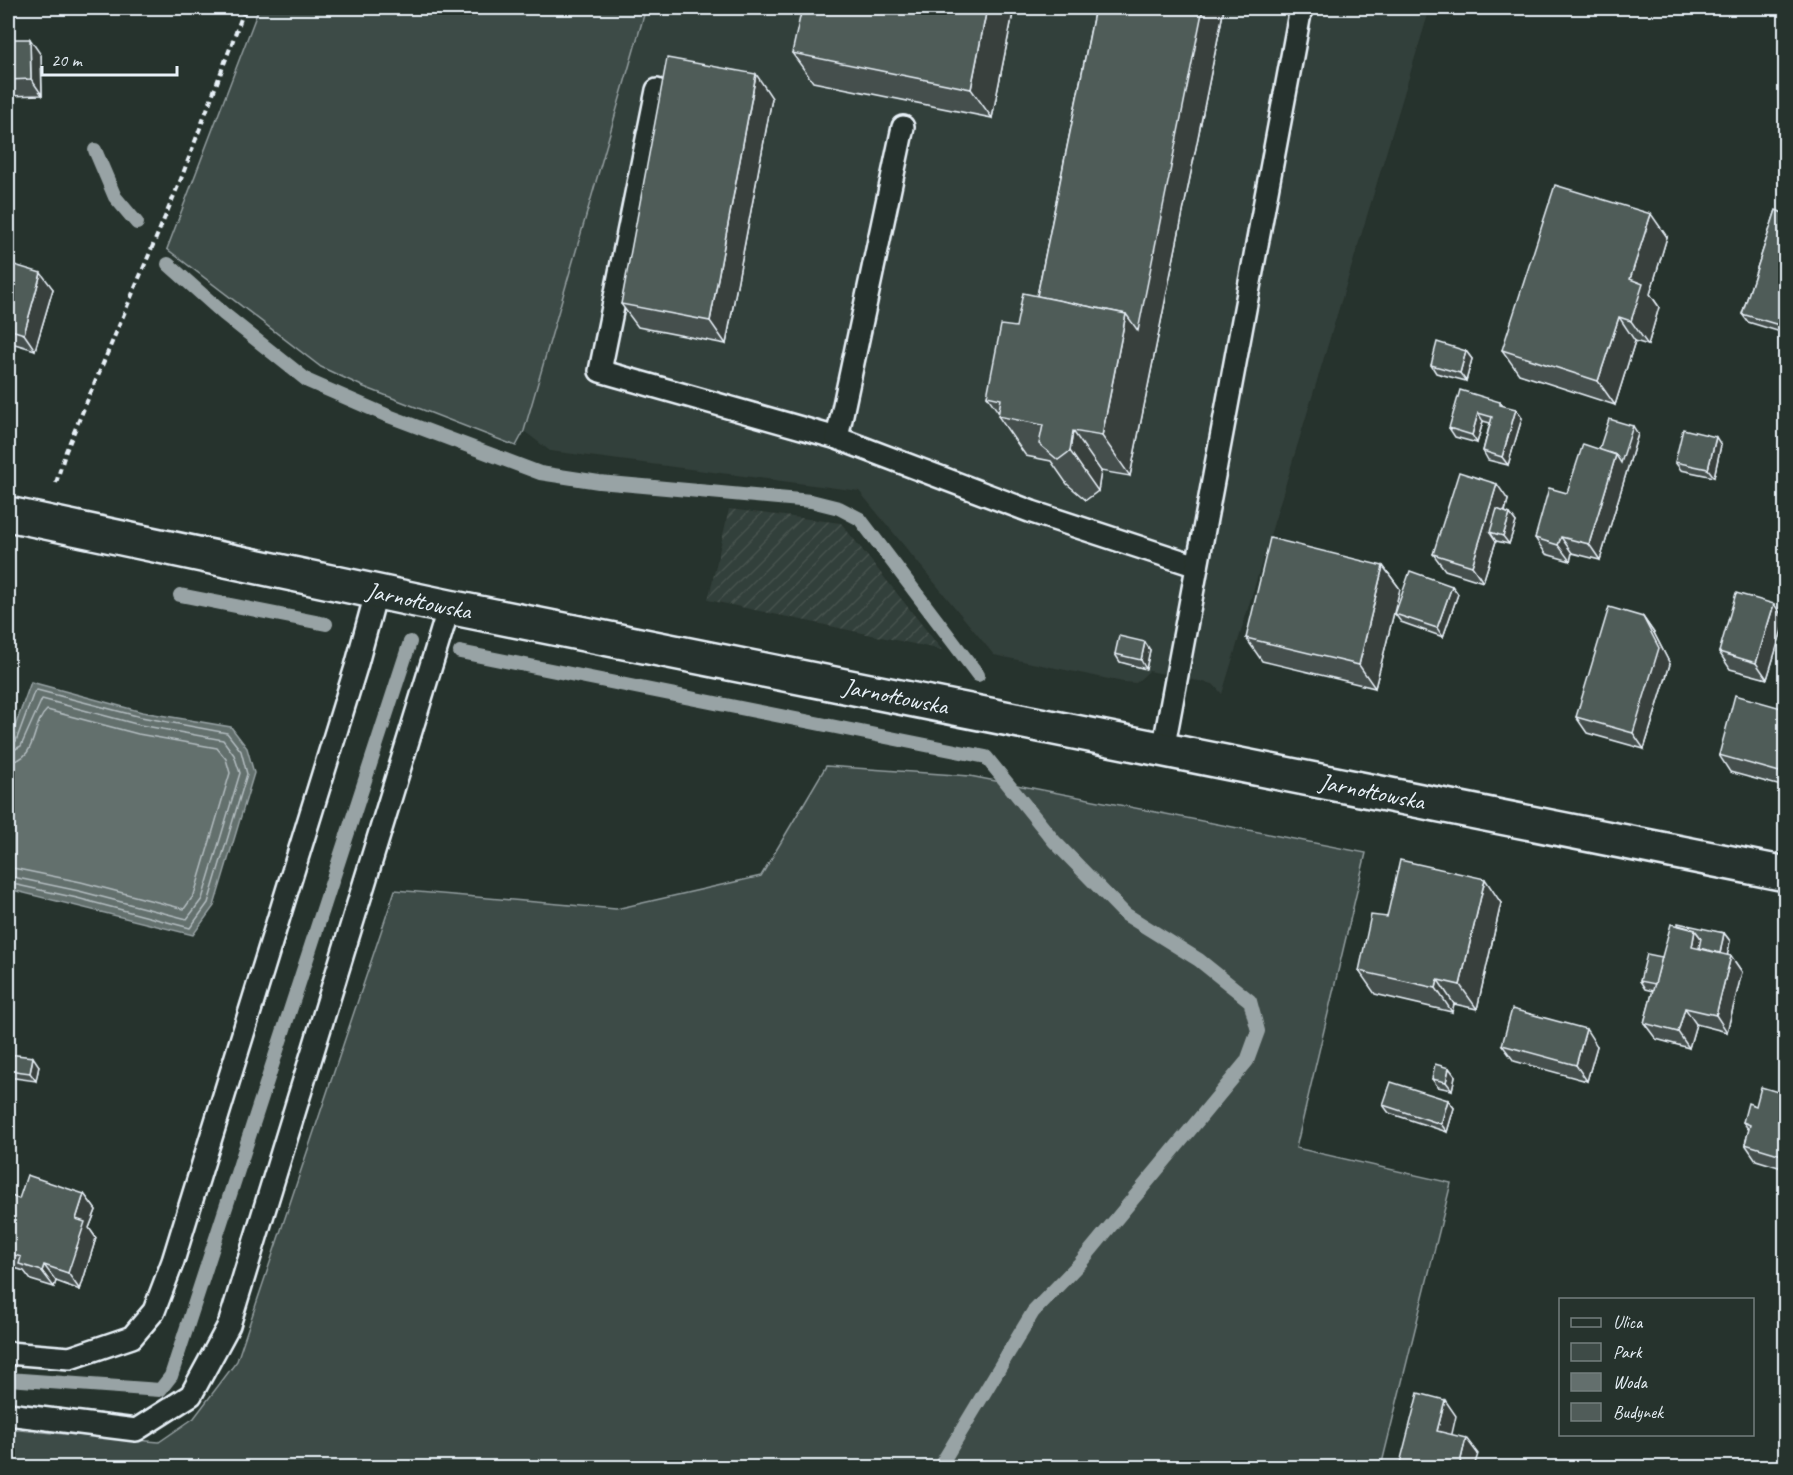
<svg xmlns="http://www.w3.org/2000/svg" width="1793" height="1475" font-family="Caveat,sans-serif">
  <defs>
    <pattern id="industrial-furrows" width="10" height="10" patternUnits="userSpaceOnUse" patternTransform="scale(1.5)"><rect width="10" height="10" fill="#333f3a"/><path d="M-1 1l2-2M0 10L10 0M9 11l2-2" fill="none" stroke="#47524e"/></pattern>
  </defs>
  <rect width="100%" height="100%" fill="#26332d"/>
  <filter id="ink" filterUnits="userSpaceOnUse"><feTurbulence type="fractalNoise" baseFrequency=".0167" numOctaves="2"/><feDisplacementMap in="SourceGraphic" scale="12" xChannelSelector="R" yChannelSelector="G"/><feConvolveMatrix kernelMatrix="1 2 1 2 8 2 1 2 1" color-interpolation-filters="sRGB"/></filter>
  <g filter="url(#ink)">
    <polygon fill="#333f3a" points="646,8 1430,8 1222,694 1213,684 1149,671 1136,683 1123,682 994,655 859,491 550,451 524,431"/>
    <polygon fill="url(#industrial-furrows)" points="729,509 841,523 942,650 708,600"/>
    <g fill="#3e4b47" stroke="#939ea0" stroke-width="1.5">
      <polygon points="259,8 646,8 524,431 516,446 364,387 321,367 167,249"/>
      <polygon points="826,766 970,776 1366,853 1296,1148 1451,1183 1381,1467 8,1468 8,1429 159,1442 194,1418 237,1361 395,890 616,909 761,876"/>
    </g>
    <polygon fill="#636f6d" stroke="#98a3a5" stroke-width="1.5" points="31,682 142,712 231,727 247,748 254,773 214,906 193,935 8,889 8,746"/>
    <g fill="none" stroke-linecap="round" stroke-linejoin="round">
      <g stroke="#b3bdc0" stroke-width="1.5">
        <polyline points="8,745 16,741 34,692 37,690 141,717 227,733 241,751 247,774 208,903 190,928 77,898 8,883"/>
        <polyline points="8,753 21,746 42,699 140,725 223,740 234,755 240,773 202,899 187,919 79,891 8,876"/>
        <path d="M8,762C39,760 30,725 47,710L138,734L217,748L226,759L230,773L194,895L184,909L81,882L8,867"/>
      </g>
      <g stroke="#98a3a5" stroke-width="14">
        <polyline points="95,150 115,197 137,223"/>
        <polyline points="168,264 224,314 308,381 386,415 540,473 599,482 811,501 839,508 860,519 978,675"/>
        <polyline points="180,595 326,624"/>
        <polyline points="460,652 986,757 1054,841 1125,914 1199,960 1250,1001 1258,1031 1247,1061 1080,1263 1033,1312 939,1468"/>
        <polyline points="8,1379 160,1390 171,1376 410,642"/>
      </g>
      <g stroke="#e8f1f8" stroke-width="26">
        <g id="lane">
          <polyline points="657,90 600,371 837,438"/>
          <polyline points="903,127 837,438 1032,512 1197,566"/>
          <polyline points="1163,750 1301,8"/>
          <polyline points="8,1353 70,1358 132,1337 154,1311 173,1261 356,667 377,590"/>
          <polyline points="8,1414 136,1430 191,1395 229,1325 449,607"/>
        </g>
      </g>
      <g stroke="#e8f1f8" stroke-width="38">
        <g id="secondary">
          <path id="s1" d="M8,514L449,607L1786,874"/>
        </g>
      </g>
      <polyline stroke="#e8f1f8" stroke-width="4" stroke-dasharray="6 4.5" stroke-linecap="butt" points="56,483 66,451 181,179 245,8"/>
      <use href="#lane" stroke="#26332d" stroke-width="21"/>
      <use href="#secondary" stroke="#26332d" stroke-width="33"/>
    </g>
    <g fill="#454f4d" stroke="#e8f1f8" stroke-width="1.5">
      <polygon points="1014,8 992,118 813,82 792,53"/>
      <polygon points="1095,8 1224,8 1130,476 1101,471 1098,491 1086,500 1067,484 1051,461 1026,456 998,416 999,413 987,396 1016,327 1037,296"/>
      <polygon points="8,39 41,55 42,95 8,96"/>
      <polygon points="772,98 726,344 638,327 621,304"/>
      <polygon points="1776,210 1784,333 1748,322 1742,314"/>
      <polygon points="1667,237 1650,294 1659,307 1648,345 1635,341 1615,405 1519,374 1502,350"/>
      <polygon points="8,263 53,289 35,350 8,342"/>
      <polygon points="1466,351 1472,359 1466,381 1436,373 1431,365"/>
      <polygon points="1500,402 1503,406 1522,418 1508,465 1488,460 1483,451 1490,423 1483,421 1477,443 1455,437 1449,428"/>
      <polygon points="1638,434 1600,560 1572,553 1570,561 1546,554 1535,538 1599,450"/>
      <polygon points="1721,445 1714,477 1681,470 1675,462"/>
      <polygon points="1508,500 1505,512 1510,514 1516,522 1509,544 1496,541 1483,582 1445,570 1433,554"/>
      <polygon points="1383,566 1400,589 1375,688 1262,661 1246,638"/>
      <polygon points="1452,586 1458,594 1443,637 1401,622 1395,614"/>
      <polygon points="1643,617 1654,633 1670,664 1644,749 1587,733 1576,717"/>
      <polygon points="1785,620 1767,679 1730,669 1719,652"/>
      <polygon points="1150,650 1146,669 1120,662 1115,654"/>
      <polygon points="1785,709 1785,787 1730,772 1719,755"/>
      <polygon points="1501,903 1477,1009 1454,1004 1452,1012 1375,994 1359,971 1387,917"/>
      <polygon points="1678,925 1724,933 1730,941 1727,955 1731,956 1742,972 1727,1032 1696,1024 1689,1048 1656,1039 1644,1023 1653,991 1645,989 1640,981 1662,957"/>
      <polygon points="1502,1045 1597,1046 1587,1081 1514,1061"/>
      <polygon points="8,1054 39,1066 36,1081 8,1077"/>
      <polygon points="1449,1068 1455,1076 1452,1090 1438,1087 1432,1079"/>
      <polygon points="1785,1094 1785,1169 1756,1160 1745,1144 1749,1130 1743,1122 1756,1106"/>
      <polygon points="1448,1100 1454,1108 1447,1132 1389,1113 1383,1105"/>
      <polygon points="84,1194 96,1210 89,1228 96,1238 80,1290 56,1281 54,1287 31,1280 24,1271 8,1266 8,1198 19,1199"/>
    </g>
    <g fill="#38403e" stroke="#e8f1f8" stroke-width="1.5">
      <polygon points="987,8 1014,8 992,118 971,89"/>
      <polygon points="1203,8 1224,8 1130,476 1102,436 1126,314"/>
      <polygon points="30,39 41,55 42,95 31,79"/>
      <polygon points="756,74 772,98 726,344 710,321"/>
      <polygon points="1651,214 1667,237 1650,294 1659,307 1648,345 1631,321 1630,279"/>
      <polygon points="41,273 53,289 35,350 24,334"/>
      <polygon points="1785,303 1785,330 1784,333 1779,325"/>
      <polygon points="1619,317 1635,341 1615,405 1598,381"/>
      <polygon points="1466,351 1472,359 1466,381 1460,373"/>
      <polygon points="1516,409 1522,418 1508,465 1502,457"/>
      <polygon points="1478,413 1483,421 1477,443 1472,435"/>
      <polygon points="1633,426 1638,434 1600,560 1589,544 1616,455"/>
      <polygon points="1073,431 1101,471 1098,491 1070,451"/>
      <polygon points="1716,437 1721,445 1714,477 1708,469"/>
      <polygon points="1497,484 1508,500 1498,534 1490,532 1496,541 1483,582 1472,566"/>
      <polygon points="1510,514 1516,522 1509,544 1503,536"/>
      <polygon points="1561,537 1572,553 1570,561 1558,545"/>
      <polygon points="1383,566 1400,589 1375,688 1359,665"/>
      <polygon points="1452,586 1458,594 1443,637 1437,628"/>
      <polygon points="1774,604 1785,620 1767,679 1756,663"/>
      <polygon points="1643,617 1654,633 1670,664 1644,749 1633,733"/>
      <polygon points="1145,642 1150,650 1146,669 1141,660"/>
      <polygon points="1785,763 1785,777 1783,773"/>
      <polygon points="1485,879 1501,903 1477,1009 1460,985"/>
      <polygon points="1695,930 1707,946 1705,956 1692,947"/>
      <polygon points="1724,933 1730,941 1725,968 1719,959"/>
      <polygon points="1731,956 1742,972 1727,1032 1716,1015"/>
      <polygon points="1438,980 1454,1004 1452,1012 1436,988"/>
      <polygon points="1685,1008 1696,1024 1689,1048 1678,1032"/>
      <polygon points="1586,1029 1597,1046 1587,1081 1576,1065"/>
      <polygon points="33,1057 39,1066 36,1081 30,1073"/>
      <polygon points="1449,1068 1455,1076 1452,1090 1446,1082"/>
      <polygon points="1448,1100 1454,1108 1447,1132 1441,1124"/>
      <polygon points="84,1194 96,1210 89,1228 96,1238 80,1290 68,1273 76,1219"/>
      <polygon points="44,1265 56,1281 54,1287 42,1271"/>
      <polygon points="1445,1400 1456,1416 1449,1447 1437,1431"/>
      <polygon points="1466,1438 1478,1454 1474,1467 1459,1467"/>
    </g>
    <g fill="#505c59" stroke="#e8f1f8" stroke-width="1.5">
      <polygon points="802,8 987,8 971,89 792,53"/>
      <polygon points="1095,8 1203,8 1138,331 1126,314 1037,296"/>
      <polygon points="8,39 30,39 31,79 8,80"/>
      <polygon points="667,58 756,74 710,321 621,304"/>
      <polygon points="1555,185 1651,214 1630,279 1643,284 1631,321 1619,317 1598,381 1502,350"/>
      <polygon points="1776,210 1785,214 1785,303 1779,325 1742,314"/>
      <polygon points="8,263 41,273 24,334 8,329"/>
      <polygon points="1023,293 1126,314 1102,436 1073,431 1070,451 1058,460 1039,444 1043,425 998,416 1001,399 987,396 1001,325 1016,327"/>
      <polygon points="1437,342 1466,351 1460,373 1431,365"/>
      <polygon points="1460,390 1500,402 1500,405 1516,409 1502,457 1483,451 1492,417 1478,413 1472,435 1449,428"/>
      <polygon points="1609,419 1633,426 1621,463 1616,455 1599,450"/>
      <polygon points="1683,429 1716,437 1708,469 1675,462"/>
      <polygon points="1583,444 1616,455 1589,544 1561,537 1558,545 1535,538 1549,488 1567,493"/>
      <polygon points="1459,472 1497,484 1472,566 1433,554"/>
      <polygon points="1497,509 1510,514 1503,536 1490,532"/>
      <polygon points="1270,538 1383,566 1359,665 1246,638"/>
      <polygon points="1410,571 1452,586 1437,628 1395,614"/>
      <polygon points="1736,593 1774,604 1756,663 1719,652"/>
      <polygon points="1609,607 1643,617 1659,648 1633,733 1576,717"/>
      <polygon points="1119,636 1145,642 1141,660 1115,654"/>
      <polygon points="1735,695 1785,709 1785,763 1783,773 1719,755"/>
      <polygon points="1400,860 1485,879 1460,985 1438,980 1436,988 1359,971 1371,915 1387,917"/>
      <polygon points="1678,923 1724,933 1720,953 1699,948 1701,938 1695,930 1678,925"/>
      <polygon points="1671,924 1695,930 1692,947 1731,956 1716,1015 1685,1008 1678,1032 1644,1023"/>
      <polygon points="1647,954 1662,957 1655,984 1640,981"/>
      <polygon points="1512,1009 1586,1029 1576,1065 1502,1045"/>
      <polygon points="8,1054 33,1057 30,1073 8,1070"/>
      <polygon points="1435,1064 1449,1068 1446,1082 1432,1079"/>
      <polygon points="1391,1082 1448,1100 1441,1124 1383,1105"/>
      <polygon points="1761,1087 1785,1094 1785,1156 1745,1144 1750,1125 1743,1122 1748,1103 1756,1106"/>
      <polygon points="27,1175 84,1194 76,1219 85,1222 68,1273 44,1265 42,1271 19,1264 21,1257 8,1253 8,1198 9,1195 19,1199"/>
      <polygon points="1418,1393 1445,1400 1437,1431 1466,1438 1459,1467 1399,1467"/>
    </g>
  </g>
  <g text-anchor="middle" stroke-width="5" stroke-linejoin="round" paint-order="stroke">
    <g font-size="24" fill="#e8f1f8" stroke="#26332d">
      <text dy="8" stroke="none"><textPath href="#s1" startOffset="420">Jarnołtowska</textPath></text>
      <text dy="8" stroke="none"><textPath href="#s1" startOffset="906">Jarnołtowska</textPath></text>
      <text dy="8" stroke="none"><textPath href="#s1" startOffset="1392">Jarnołtowska</textPath></text>
    </g>
  </g>
  <rect width="1793" height="1475" fill="none" stroke="#26332d" stroke-width="30"/>
  <rect x="15" y="15" width="1763" height="1445" fill="none" stroke="#e8f1f8" stroke-width="2" filter="url(#ink)"/>
  <rect x="1559" y="1298" width="195" height="138" fill="#26332d" stroke="#747f7e" stroke-width="1.5"/>
  <rect x="1571" y="1318" width="30" height="9" fill="#26332d" stroke="#747f7e" stroke-width="1.5"/>
  <text x="1613" y="1328" font-size="18" fill="#e8f1f8">Ulica</text>
  <rect x="1571" y="1343" width="30" height="18" fill="#3e4b47" stroke="#747f7e" stroke-width="1.5"/>
  <text x="1613" y="1358" font-size="18" fill="#e8f1f8">Park</text>
  <rect x="1571" y="1373" width="30" height="18" fill="#636f6d" stroke="#747f7e" stroke-width="1.5"/>
  <text x="1613" y="1388" font-size="18" fill="#e8f1f8">Woda</text>
  <rect x="1571" y="1403" width="30" height="18" fill="#505c59" stroke="#747f7e" stroke-width="1.5"/>
  <text x="1613" y="1418" font-size="18" fill="#e8f1f8">Budynek</text>
  <path d="M42 66v9h135v-9" fill="none" stroke="#e8f1f8" stroke-width="3"/>
  <text x="51" y="66" font-size="18" fill="#e8f1f8" stroke="#26332d" stroke-width="4.5" paint-order="stroke">20 m</text>
</svg>
